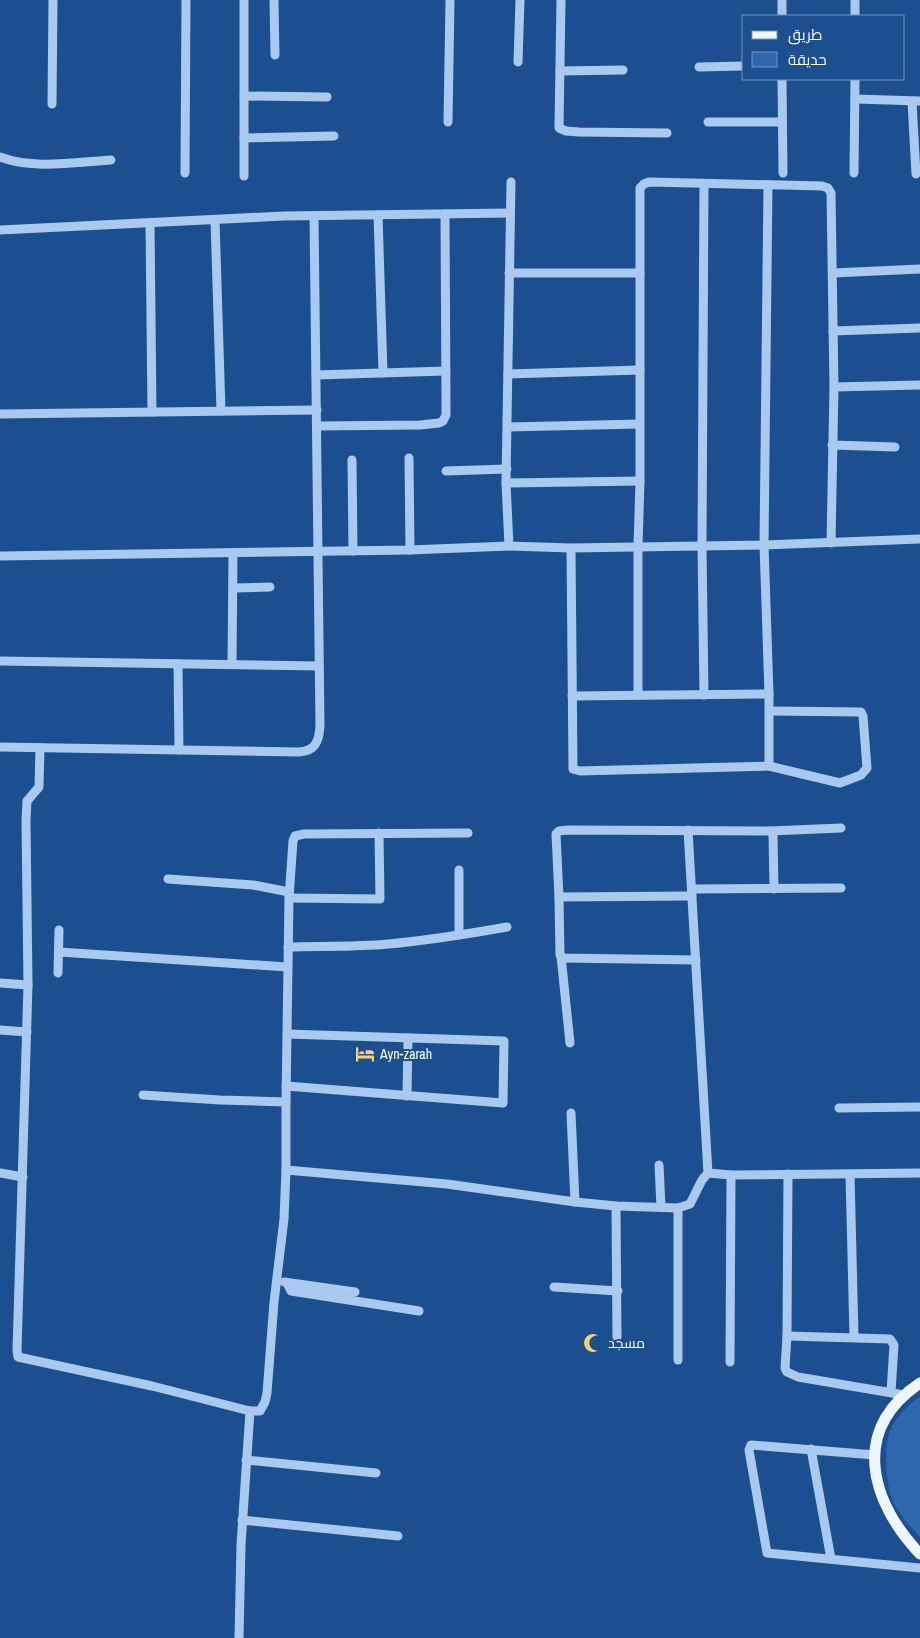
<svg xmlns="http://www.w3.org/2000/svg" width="920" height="1638" font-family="'Archivo Narrow',Cairo,sans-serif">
  <rect width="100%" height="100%" fill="#1b4f8f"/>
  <path fill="#2e69ad" d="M920,1397V1537C908,1524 895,1510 890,1493C886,1479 884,1444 890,1431C895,1418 908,1404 920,1397Z"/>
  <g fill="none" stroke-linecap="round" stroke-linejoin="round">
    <g stroke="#a9c9ee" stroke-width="9">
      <polyline points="244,0 244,176"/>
      <polyline points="274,0 275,55"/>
      <polyline points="561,0 559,128 566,131 579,132 667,133"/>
      <polyline points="855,0 855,16"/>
      <polyline points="782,16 782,0"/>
      <polyline points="518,62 520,0"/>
      <polyline points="699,67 744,66"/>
      <polyline points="560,71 623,70"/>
      <polyline points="782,79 783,173"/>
      <polyline points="244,96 327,97"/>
      <polyline points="855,99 920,101"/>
      <polyline points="912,102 916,174"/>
      <polyline points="52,104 53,0"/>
      <polyline points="448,122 450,0"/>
      <polyline points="708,122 782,122"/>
      <polyline points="244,138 334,136"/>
      <path d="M0,157C34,170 76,162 111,160"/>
      <polyline points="185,173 186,0"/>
      <polyline points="854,173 855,79"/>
      <polyline points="378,215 383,373"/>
      <polyline points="215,220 221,411"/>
      <polyline points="150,223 152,412"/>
      <polyline points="0,230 284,216 510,213"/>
      <polyline points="509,273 640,273"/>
      <polyline points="833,273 920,269"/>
      <polyline points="833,331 920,328"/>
      <polyline points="508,374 640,370"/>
      <polyline points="316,375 446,371"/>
      <polyline points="834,387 920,385"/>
      <polyline points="0,414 317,410"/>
      <polyline points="317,426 420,425 439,423 443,421 446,415 446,402 445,214"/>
      <polyline points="508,427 640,424"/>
      <polyline points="832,445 895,447"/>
      <polyline points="409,458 410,550"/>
      <polyline points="352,460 353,551"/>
      <polyline points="446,471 507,469"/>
      <polyline points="506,483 640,481"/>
      <polyline points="509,546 506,483 511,182"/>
      <polyline points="571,548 573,769 580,771 769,766 769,694 764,545 768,185"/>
      <polyline points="0,556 410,550 509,546 571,548 764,545 920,539"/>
      <polyline points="233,588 270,587"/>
      <polyline points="0,661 319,666"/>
      <polyline points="178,664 179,750"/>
      <polyline points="232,664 233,553"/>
      <polyline points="638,695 638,546 640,481 640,188 644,184 649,182 822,186 828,188 831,193 834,387 831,543"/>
      <polyline points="704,695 702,546 704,184"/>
      <polyline points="572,696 769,694"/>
      <path d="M0,747L299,752C315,751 319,742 320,726L314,216"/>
      <polyline points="769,766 840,783 861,775 867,768 863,716 861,712 770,711"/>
      <polyline points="770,831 773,833 773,835 774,889"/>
      <polyline points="459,870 459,935"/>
      <polyline points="168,879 253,885 289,892"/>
      <polyline points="692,889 841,888"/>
      <polyline points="692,896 559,897 556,834 559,831 568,830 770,831 841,828"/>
      <polyline points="559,897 560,955 562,958 696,960"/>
      <polyline points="289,898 380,899 379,833"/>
      <path d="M288,947C322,946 355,947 389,944C429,940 468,934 507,927"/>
      <polyline points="59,952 288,967"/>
      <polyline points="561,956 570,1043"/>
      <polyline points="58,973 59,930"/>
      <polyline points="0,983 28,985 17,1351 18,1357 152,1386 250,1411 260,1411 265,1402 267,1393 274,1302 284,1219 286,1170 286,1102 289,898 293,841 295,836 304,834 468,833"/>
      <polyline points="28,985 26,820 27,801 39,787 40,748"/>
      <polyline points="0,1030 27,1032"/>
      <polyline points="286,1086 503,1103 504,1041 287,1034"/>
      <polyline points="143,1095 220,1100 286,1102"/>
      <polyline points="407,1096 408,1038"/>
      <polyline points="839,1108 920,1107"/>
      <polyline points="571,1113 575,1202"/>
      <polyline points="659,1165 661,1207"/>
      <polyline points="286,1170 447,1184 575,1202 616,1206 678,1208 690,1204 702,1180 708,1173 688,830"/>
      <polyline points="0,1173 23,1177"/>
      <polyline points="708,1173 731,1175 920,1173"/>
      <polyline points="788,1174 787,1336 785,1368 787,1372 798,1377 904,1395"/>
      <polyline points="850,1174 854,1337"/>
      <polyline points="616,1206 617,1337"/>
      <polyline points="284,1282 355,1292"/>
      <polyline points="287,1283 291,1291 419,1311"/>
      <polyline points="554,1287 618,1291"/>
      <polyline points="787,1336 890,1339 894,1345 891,1392"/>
      <polyline points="678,1360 678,1208"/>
      <polyline points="730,1362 731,1175"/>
      <polyline points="811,1449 831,1559"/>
      <polyline points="875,1455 751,1445 749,1450 767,1553 920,1568"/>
      <polyline points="246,1460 376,1473"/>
      <polyline points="242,1520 398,1536"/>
      <polyline points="239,1638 241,1545 250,1411"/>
    </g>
    <path stroke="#f0f6ff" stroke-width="11" d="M920,1383C850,1430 870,1501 920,1554"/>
  </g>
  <defs>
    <g id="hotel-bare" transform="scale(1.5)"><path d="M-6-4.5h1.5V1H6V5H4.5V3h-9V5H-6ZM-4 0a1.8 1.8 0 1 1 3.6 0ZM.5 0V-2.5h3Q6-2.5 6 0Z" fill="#ffd166" stroke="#1b4f8f" stroke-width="2.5" paint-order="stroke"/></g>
    <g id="mosque-bare" transform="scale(1.5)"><path d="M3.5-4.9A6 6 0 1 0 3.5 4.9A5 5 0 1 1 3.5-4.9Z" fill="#ffd166" stroke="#1b4f8f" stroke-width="2.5" paint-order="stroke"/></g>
  </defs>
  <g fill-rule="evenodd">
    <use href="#hotel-bare" x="365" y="1054"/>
    <use href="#mosque-bare" x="593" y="1343"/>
  </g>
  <g text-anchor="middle" stroke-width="4" stroke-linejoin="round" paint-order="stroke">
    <g font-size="14" fill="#fff" stroke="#1b4f8f" text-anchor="start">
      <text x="380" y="1059">Ayn-zarah</text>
      <text x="608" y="1348">مسجد</text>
    </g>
  </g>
  <rect x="742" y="15" width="162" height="65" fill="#1b4f8f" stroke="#7695bc"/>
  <rect x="752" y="31" width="25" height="8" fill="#f0f6ff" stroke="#7695bc"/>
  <text x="788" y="40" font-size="15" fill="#ffffff">طريق</text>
  <rect x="752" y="52" width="25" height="15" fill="#2e69ad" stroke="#7695bc"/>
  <text x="788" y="65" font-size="15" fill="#ffffff">حديقة</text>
</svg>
